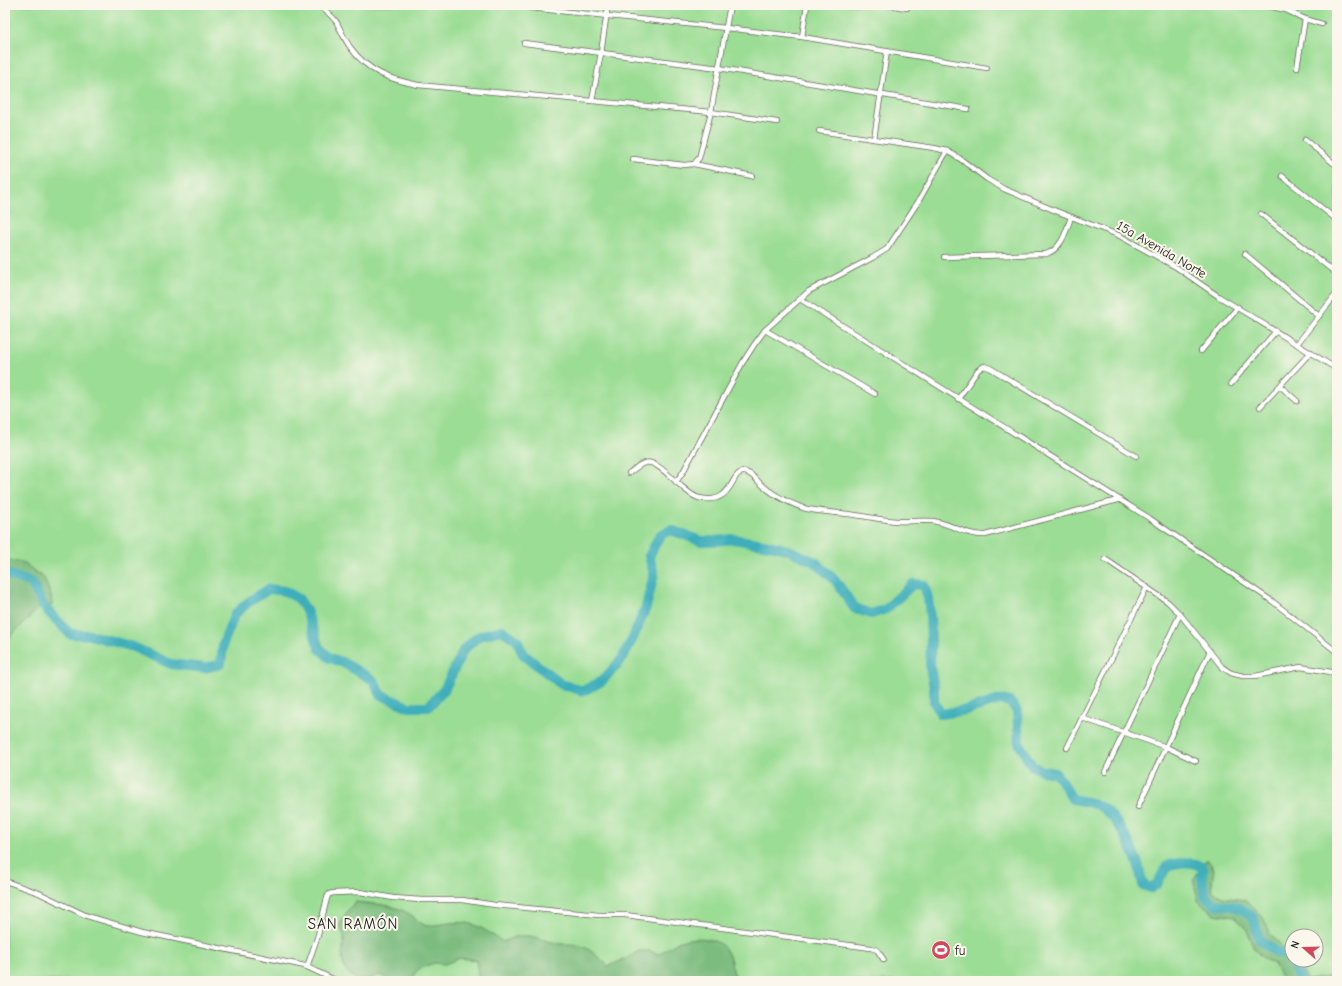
<svg xmlns="http://www.w3.org/2000/svg" width="1342" height="986" font-family="'Comic Neue',sans-serif">
  <rect width="100%" height="100%" fill="#fbf7ec"/>
  <filter id="ink" filterUnits="userSpaceOnUse"><feTurbulence type="fractalNoise" baseFrequency=".025" numOctaves="2"/><feDisplacementMap in="SourceGraphic" scale="8" xChannelSelector="R" yChannelSelector="G"/><feConvolveMatrix kernelMatrix="1 2 1 2 8 2 1 2 1" color-interpolation-filters="sRGB"/></filter>
  <filter id="wash" filterUnits="userSpaceOnUse"><feTurbulence type="fractalNoise" baseFrequency=".012" numOctaves="4" result="noise"/><feDisplacementMap in="SourceGraphic" scale="16" xChannelSelector="R" yChannelSelector="G"/><feGaussianBlur stdDeviation="0.9" result="paint"/><feColorMatrix in="noise" values="0 0 0 0 0 0 0 0 0 0 0 0 0 0 0 0 0 1.4 0 .05"/><feComposite in="paint" operator="in"/></filter>
  <g filter="url(#wash)">
    <rect width="100%" height="100%" fill="#f6e4cb"/>
    <path fill="#9bdd94" stroke="#5c7c58" fill-rule="evenodd" d="M5,5H1337V981H5ZM1292,936H1316V960H1292Z"/>
    <g fill="#7cbc7e" stroke="#4c6c4d">
      <polygon points="5,559 22,562 44,578 51,596 52,605 38,609 11,636 5,645"/>
      <polygon points="1207,859 1214,869 1211,890 1222,897 1245,900 1263,917 1270,934 1287,951 1292,957 1292,960 1295,960 1308,980 1336,976 1337,981 1283,981 1274,964 1264,959 1254,949 1247,930 1235,917 1215,914 1199,902 1193,880"/>
      <path d="M355,902C374,904 391,904 408,913C415,917 419,923 426,926C438,925 455,921 467,923C480,925 492,935 503,942C529,928 537,941 562,944C570,944 576,944 584,947C593,951 600,959 608,966L628,958L638,951H649L659,954C666,950 672,945 678,942C693,936 719,936 727,952C733,961 731,972 738,981H479L476,960L460,958L445,964L434,963L428,965L419,969L415,973L411,981H394L380,975C375,976 371,980 365,980C361,981 357,979 353,977C339,969 342,953 344,940C345,935 341,930 340,925L348,910Z"/>
    </g>
    <g fill="none" stroke-linecap="round" stroke-linejoin="round">
      <path stroke="#3eaeba" stroke-width="10" d="M5,576L9,575L32,583L43,606L70,634L90,635L133,647L171,664L205,668L221,664L223,644L235,614L250,601L269,589L285,591L299,599L307,612L319,648L330,658L342,662L373,680L381,695L409,707H428L444,690L464,649L479,636L502,630L517,640L523,654L561,684L583,691L602,681L622,659L633,638L646,607L654,574L649,556L660,535L671,530L701,541H715L733,539L769,545L789,550L815,562L836,581L854,608L871,614L886,609L913,584L924,585L928,598L930,616L931,640L930,668L934,687V702L941,714L966,710L1000,700L1010,702L1017,711L1019,743L1032,766L1044,771L1055,773L1065,786L1072,799C1081,801 1093,802 1101,807C1117,817 1132,847 1138,864C1140,871 1141,878 1143,885L1151,888L1157,884L1167,866C1180,862 1192,860 1203,868L1202,879L1205,896L1214,904L1238,907L1254,918L1258,936L1262,942L1278,953L1287,956L1293,964L1300,981"/>
    </g>
  </g>
  <g filter="url(#ink)">
    <g fill="none" stroke-linecap="round" stroke-linejoin="round">
      <g stroke="#686259" stroke-width="6">
        <g id="street">
          <path d="M320,5C325,11 333,16 337,23C341,31 345,40 350,47C369,73 389,79 418,85L711,112L777,122"/>
          <polyline points="888,5 907,8"/>
          <polyline points="1263,5 1286,10 1305,19 1322,24"/>
          <polyline points="530,8 726,28 802,37 987,68"/>
          <polyline points="802,37 807,5"/>
          <polyline points="524,43 719,68 968,109"/>
          <polyline points="1297,68 1305,19"/>
          <polyline points="592,101 601,53 608,5"/>
          <polyline points="819,131 934,148 947,151 959,158 987,179 1004,189 1056,211 1118,235 1176,267 1218,296 1337,369"/>
          <polyline points="874,139 887,51"/>
          <polyline points="1305,140 1337,166"/>
          <polyline points="633,159 684,165 694,164 699,158 711,112 730,5"/>
          <polyline points="694,164 752,176"/>
          <polyline points="1282,176 1337,220"/>
          <polyline points="1261,214 1337,274"/>
          <polyline points="1245,254 1319,316"/>
          <path d="M944,257L1046,254C1062,249 1066,231 1071,217"/>
          <polyline points="800,299 1149,518 1272,601 1337,652"/>
          <polyline points="765,330 875,394"/>
          <polyline points="1297,344 1337,293"/>
          <polyline points="1201,351 1238,307"/>
          <polyline points="1333,366 1337,361"/>
          <polyline points="1231,384 1276,331"/>
          <polyline points="1280,386 1297,401"/>
          <polyline points="958,399 978,370 984,366 990,368 1136,456"/>
          <polyline points="1260,407 1311,352"/>
          <path d="M629,473C634,470 639,464 645,463C659,458 683,494 699,498C734,506 730,471 744,472C750,472 755,478 759,482C771,494 787,502 803,508C818,512 834,512 848,514C865,516 880,520 897,521C909,522 921,520 933,521C952,524 967,536 985,535L1118,500"/>
          <polyline points="676,482 683,472 743,362 754,345 765,330 809,291 872,258 887,249 918,202 947,151"/>
          <polyline points="1105,559 1168,602 1180,614 1222,667 1231,673 1243,676 1255,676 1301,667 1337,673"/>
          <polyline points="1082,718 1166,747 1196,761"/>
          <polyline points="1067,748 1147,587"/>
          <polyline points="1105,772 1180,614"/>
          <polyline points="1138,807 1210,651"/>
          <polyline points="5,881 39,893 87,916 142,932 305,966 337,981"/>
          <polyline points="307,967 318,935 327,898 329,894 334,893 360,892 393,898 421,900 462,900 495,905 599,915 625,915 871,948 877,950 884,960"/>
        </g>
      </g>
      <use href="#street" stroke="#fff" stroke-width="4.5"/>
    </g>
  </g>
  <defs>
    <g id="stadium-disc" transform="scale(1)"><circle r="9.5" fill="#d1495b" stroke="#fbf7ec"/><path d="M0-5a6.5 5 0 1 0 0 10a6.5 5 0 1 0 0-10ZM-3.5-1.8h7v3.6h-7Z" fill="#fff"/></g>
  </defs>
  <g fill-rule="evenodd">
    <use href="#stadium-disc" x="941" y="950"/>
  </g>
  <g text-anchor="middle" stroke-width="4" stroke-linejoin="round" paint-order="stroke">
    <g font-size="13" fill="#1c1c1c" stroke="#fbf7ec">
      <text transform="translate(1162 249) rotate(30)" y="5">15a Avenida Norte</text>
    </g>
    <g font-size="13" fill="#1c1c1c" stroke="#fbf7ec" text-anchor="start">
      <text x="955" y="955">fu</text>
    </g>
    <g font-size="15" letter-spacing="1" fill="#1c1c1c" stroke="#fbf7ec">
      <text x="353" y="929">SAN RAMÓN</text>
    </g>
  </g>
  <rect width="1342" height="986" fill="none" stroke="#fbf7ec" stroke-width="20"/>
  <g transform="translate(1304 948) rotate(290)"><circle r="19" fill="#fbf7ec" stroke="#a29f99"/>
  <path d="M0-3L7 15L0 10L-7 15Z" fill="#d1495b"/>
  <text y="-6" font-size="11" font-weight="bold" text-anchor="middle" fill="#1c1c1c">N</text>
  </g>
</svg>
